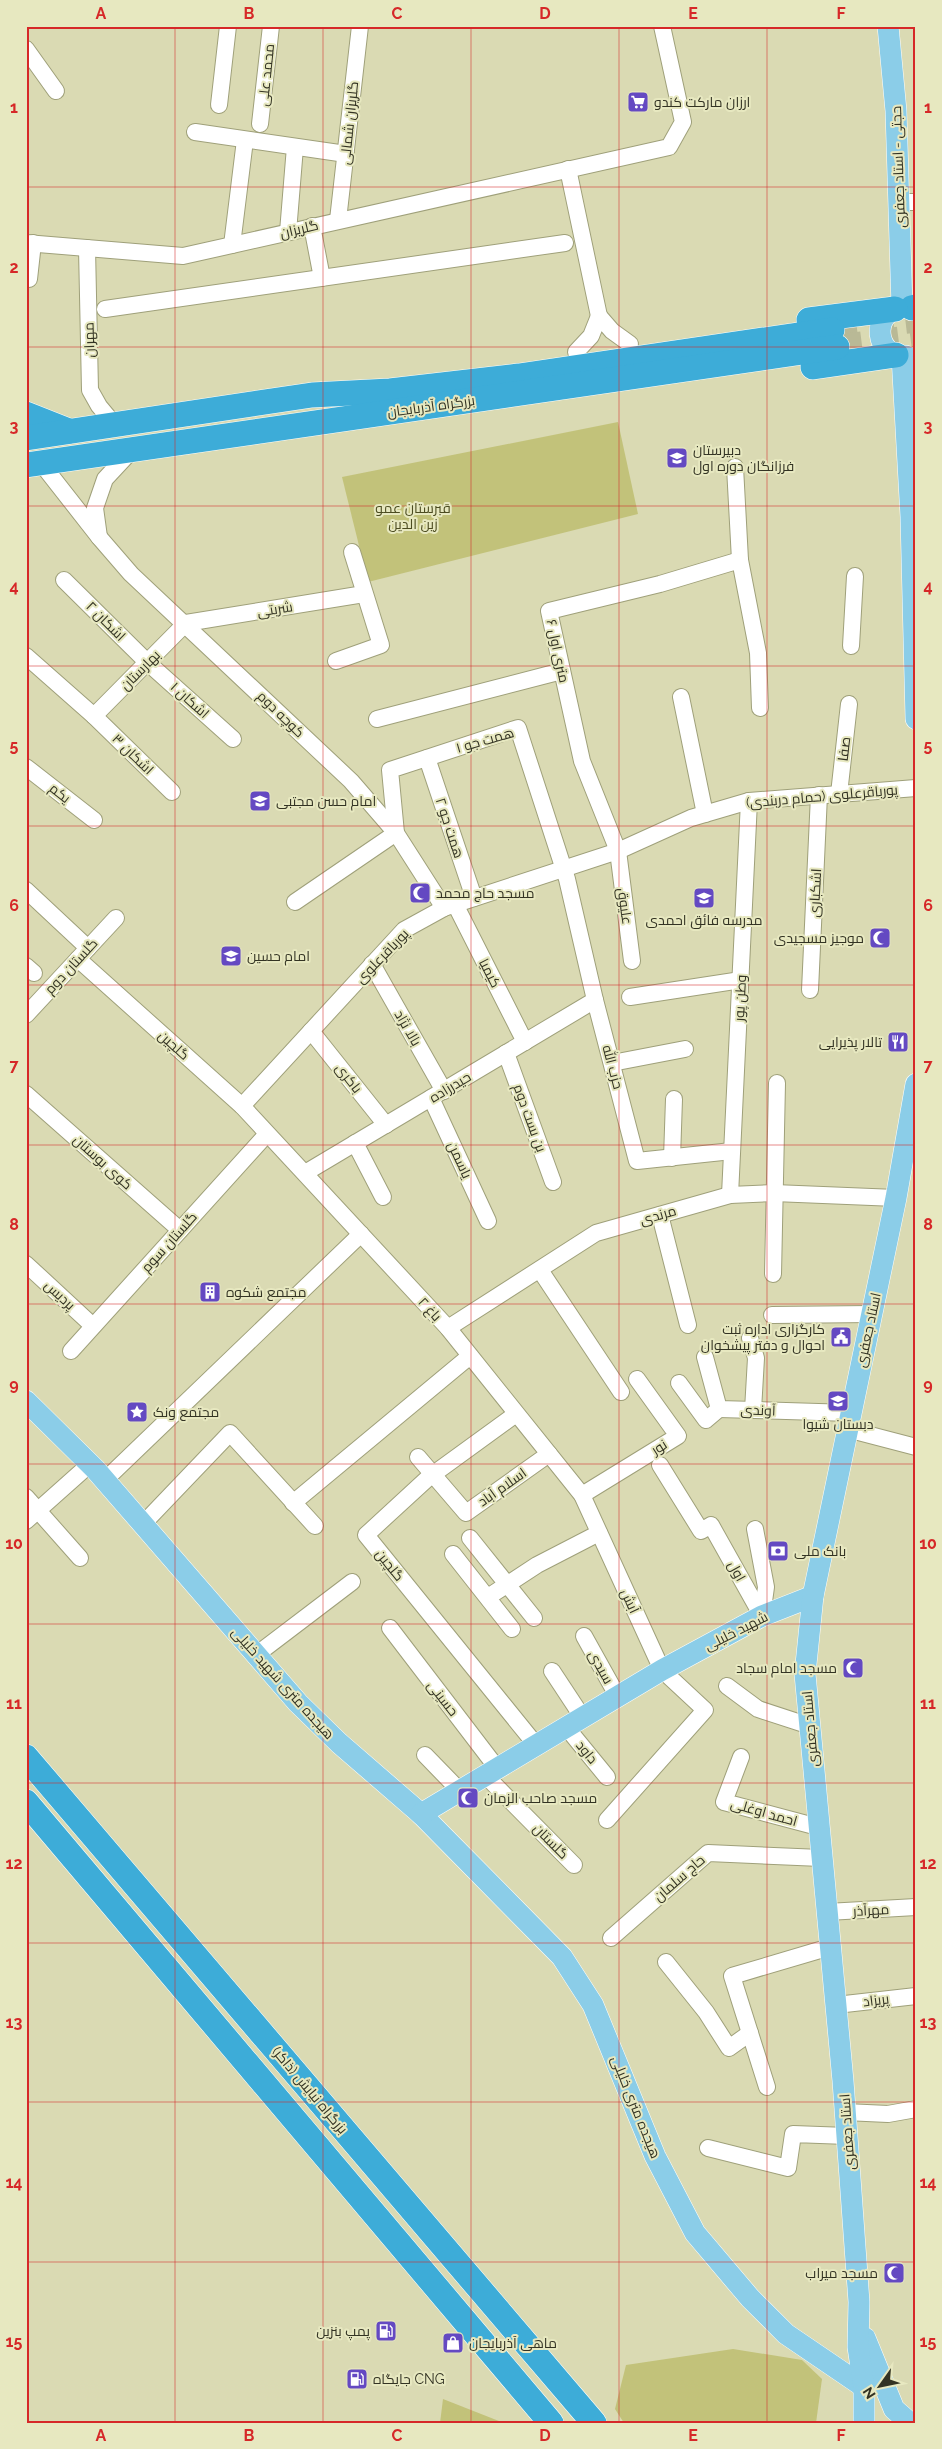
<svg xmlns="http://www.w3.org/2000/svg" width="942" height="2449" font-family="Raleway,Cairo,sans-serif">
  <rect width="100%" height="100%" fill="#dadab3"/>
  <g fill="#c2c27a">
    <polygon points="618,422 638,514 368,582 342,477"/>
    <polygon points="733,2349 802,2360 822,2379 816,2423 624,2423 615,2409 626,2365"/>
    <polygon points="443,2399 504,2423 440,2423"/>
  </g>
  <g fill="none" stroke-linecap="round" stroke-linejoin="round">
    <g stroke="#b9b996" stroke-width="25" stroke-dasharray="25 12" stroke-linecap="butt">
      <polyline points="832,330 916,320"/>
      <polyline points="837,347 916,337"/>
    </g>
    <g stroke="#9fa07a" stroke-width="18">
      <g id="minor">
        <polyline points="26,49 56,91"/>
        <polyline points="219,105 228,26"/>
        <polyline points="260,124 271,26"/>
        <polyline points="195,132 346,154"/>
        <polyline points="568,169 599,316"/>
        <polyline points="900,202 916,202"/>
        <polyline points="338,220 360,26"/>
        <polyline points="312,226 322,278"/>
        <polyline points="288,232 295,147"/>
        <polyline points="26,243 183,256 669,147 683,122 662,26"/>
        <polyline points="232,245 245,140"/>
        <polyline points="87,248 90,390 99,406 114,424"/>
        <polyline points="29,279 33,243"/>
        <polyline points="105,309 565,243"/>
        <polyline points="576,352 591,336 599,316 612,331 630,344"/>
        <polyline points="41,463 99,537 95,508 105,479 132,450"/>
        <polyline points="735,467 740,560 758,653 760,708"/>
        <polyline points="99,537 131,574 351,781 396,833 444,908"/>
        <polyline points="64,580 147,662 233,739"/>
        <polyline points="851,646 855,576"/>
        <polyline points="26,656 94,716 172,792"/>
        <polyline points="336,661 381,645 352,552"/>
        <polyline points="681,697 705,814"/>
        <polyline points="94,716 186,623 364,594"/>
        <polyline points="377,719 562,671"/>
        <polyline points="427,758 474,898"/>
        <polyline points="26,767 94,820"/>
        <polyline points="839,794 849,704"/>
        <polyline points="26,890 88,948"/>
        <polyline points="295,902 396,833 390,770 518,728 567,879 595,1000 637,1161 732,1151"/>
        <polyline points="455,904 525,1042"/>
        <polyline points="78,959 242,1106 448,1328 582,1495 662,1670 705,1710 607,1820"/>
        <polyline points="632,961 618,851 582,761 549,611 660,584 740,560"/>
        <polyline points="372,964 444,1091"/>
        <polyline points="26,966 34,973"/>
        <polyline points="810,990 819,795"/>
        <polyline points="630,997 741,980"/>
        <polyline points="26,1015 116,918"/>
        <polyline points="311,1031 386,1125"/>
        <polyline points="506,1053 553,1182"/>
        <polyline points="612,1063 685,1049"/>
        <polyline points="26,1094 180,1230"/>
        <polyline points="431,1098 488,1221"/>
        <polyline points="242,1106 404,930 444,908 618,851 691,818 749,801 916,788"/>
        <polyline points="355,1143 383,1197"/>
        <polyline points="672,1158 674,1099"/>
        <polyline points="305,1173 595,1000"/>
        <polyline points="730,1195 749,801"/>
        <polyline points="660,1215 688,1325"/>
        <polyline points="26,1264 93,1326"/>
        <polyline points="540,1270 621,1392"/>
        <polyline points="773,1274 777,1083"/>
        <polyline points="772,1315 872,1314"/>
        <polyline points="448,1328 596,1233 730,1195 774,1193 896,1198"/>
        <polyline points="750,1338 756,1358 753,1410"/>
        <polyline points="71,1351 267,1134"/>
        <polyline points="705,1357 719,1409 851,1413"/>
        <polyline points="679,1383 706,1420 719,1409"/>
        <polyline points="516,1414 428,1478 366,1535 536,1745"/>
        <polyline points="847,1429 916,1447"/>
        <polyline points="418,1457 466,1513 549,1454"/>
        <polyline points="660,1465 701,1531 711,1525 762,1616"/>
        <polyline points="105,1480 361,1234"/>
        <polyline points="582,1495 678,1436 637,1379"/>
        <polyline points="26,1497 80,1558"/>
        <polyline points="293,1503 470,1356"/>
        <polyline points="26,1521 90,1464"/>
        <polyline points="143,1524 230,1433 315,1526"/>
        <polyline points="755,1529 766,1587 762,1616"/>
        <polyline points="470,1538 534,1618"/>
        <polyline points="453,1554 512,1629"/>
        <polyline points="488,1597 537,1565 599,1533"/>
        <polyline points="390,1628 497,1768"/>
        <polyline points="584,1636 618,1697"/>
        <polyline points="256,1655 352,1582"/>
        <polyline points="552,1671 583,1718"/>
        <polyline points="727,1686 758,1709 810,1726"/>
        <polyline points="567,1728 607,1777"/>
        <polyline points="425,1755 459,1790"/>
        <polyline points="741,1757 724,1802 818,1827"/>
        <polyline points="485,1775 574,1865"/>
        <polyline points="827,1912 916,1907"/>
        <polyline points="611,1938 708,1853 821,1858"/>
        <polyline points="666,1962 706,2012 729,2048 750,2033"/>
        <polyline points="836,2005 916,1996"/>
        <polyline points="767,2087 732,1976 830,1947"/>
        <polyline points="845,2112 888,2114 916,2109"/>
        <polyline points="708,2148 788,2168 793,2134 847,2136"/>
      </g>
    </g>
    <g stroke="#fff" stroke-width="22">
      <g id="major">
        <polyline points="888,26 896,111 902,307"/>
        <path d="M901,307C870,313 875,358 906,356"/>
        <polyline points="902,356 911,517 916,719"/>
        <polyline points="26,1401 95,1469 298,1703 339,1743 421,1814 562,1957 593,2005 655,2156 695,2233 750,2298 786,2334 864,2387"/>
        <polyline points="421,1814 662,1670 762,1616 813,1596"/>
        <polyline points="865,2338 894,2409 910,2423"/>
        <polyline points="864,2423 864,2387 858,2347 859,2302 843,2081 805,1674 813,1596 896,1198 916,1084"/>
      </g>
    </g>
    <g stroke="#fff" stroke-width="26">
      <g id="highway">
        <polyline points="912,308 916,307"/>
        <polyline points="809,320 895,309"/>
        <polyline points="813,367 896,355"/>
        <polyline points="26,414 69,431"/>
        <polyline points="26,438 312,395 390,391 519,376 832,330"/>
        <polyline points="26,465 837,347"/>
        <polyline points="26,1757 594,2423"/>
        <polyline points="26,1802 551,2423"/>
      </g>
    </g>
    <use href="#minor" stroke="#fff" stroke-width="16"/>
    <use href="#major" stroke="#8bcde8" stroke-width="21"/>
    <use href="#highway" stroke="#3dacd8" stroke-width="25"/>
  </g>
  <path fill="none" stroke="#d62828" stroke-width="1" stroke-opacity="0.55" d="M175,26V2423M323,26V2423M471,26V2423M619,26V2423M767,26V2423M26,187H916M26,347H916M26,506H916M26,666H916M26,826H916M26,985H916M26,1145H916M26,1304H916M26,1464H916M26,1624H916M26,1783H916M26,1943H916M26,2102H916M26,2262H916"/>
  <defs>
    <g id="supermarket-square" transform="scale(1.125)"><rect x="-9" y="-9" width="18" height="18" rx="4" fill="#6449c2" stroke="#e7e8c0"/><path d="M-6-5.5h2.5l.6 2H6L4.5 2H-2.5L-4.4-4H-6ZM-1.5 3.2a1.3 1.3 0 1 0 .1 0ZM3 3.2a1.3 1.3 0 1 0 .1 0Z" fill="#fff"/></g>
    <g id="school-square" transform="scale(1.125)"><rect x="-9" y="-9" width="18" height="18" rx="4" fill="#6449c2" stroke="#e7e8c0"/><path d="M0-5L7-2L0 1L-7-2ZM-4 1L0 2.5L4 1V4Q0 6-4 4Z" fill="#fff"/></g>
    <g id="mosque-square" transform="scale(1.125)"><rect x="-9" y="-9" width="18" height="18" rx="4" fill="#6449c2" stroke="#e7e8c0"/><path d="M3.5-4.9A6 6 0 1 0 3.5 4.9A5 5 0 1 1 3.5-4.9Z" fill="#fff"/></g>
    <g id="restaurant-square" transform="scale(1.125)"><rect x="-9" y="-9" width="18" height="18" rx="4" fill="#6449c2" stroke="#e7e8c0"/><path d="M-5-6h1v4h1v-4h1v4h1v-4h1v5L-1.5 .5V6h-2V.5L-5-1ZM5-6V6H3V1.5H1.5Q1.5-4 5-6Z" fill="#fff"/></g>
    <g id="building-square" transform="scale(1.125)"><rect x="-9" y="-9" width="18" height="18" rx="4" fill="#6449c2" stroke="#e7e8c0"/><path d="M-4-6H4V6H1V3H-1V6H-4ZM-2.5-4.3h1.7v1.8h-1.7ZM.8-4.3h1.7v1.8H.8ZM-2.5-1h1.7V.8h-1.7ZM.8-1h1.7V.8H.8Z" fill="#fff"/></g>
    <g id="civic-square" transform="scale(1.125)"><rect x="-9" y="-9" width="18" height="18" rx="4" fill="#6449c2" stroke="#e7e8c0"/><path d="M-.6-6.5H3V-4.5H.6V-3L4-1V1h2V6H-6V1h2V-1L-.6-3ZM-1.2 2.5V6h2.4V2.5Z" fill="#fff"/></g>
    <g id="sight-square" transform="scale(1.125)"><rect x="-9" y="-9" width="18" height="18" rx="4" fill="#6449c2" stroke="#e7e8c0"/><path d="M0-6L1.8-2.2L6-1.7L2.9 1.2L3.7 5.4L0 3.3L-3.7 5.4L-2.9 1.2L-6-1.7L-1.8-2.2Z" fill="#fff"/></g>
    <g id="bank-square" transform="scale(1.125)"><rect x="-9" y="-9" width="18" height="18" rx="4" fill="#6449c2" stroke="#e7e8c0"/><path d="M-6-4H6V4H-6ZM0-2.3a2.3 2.3 0 1 0 0 4.6a2.3 2.3 0 1 0 0-4.6Z" fill="#fff"/></g>
    <g id="fuel-square" transform="scale(1.125)"><rect x="-9" y="-9" width="18" height="18" rx="4" fill="#6449c2" stroke="#e7e8c0"/><path d="M-5.5-6h7V0h2V4h1.3V-2.5L3-4.5l.8-.8L6-3V5H2.5V1h-1V6h-7ZM-4.2-4.7v3.2H.2V-4.7Z" fill="#fff"/></g>
    <g id="shop-square" transform="scale(1.125)"><rect x="-9" y="-9" width="18" height="18" rx="4" fill="#6449c2" stroke="#e7e8c0"/><path d="M-5-2.5h2.3a2.7 3.5 0 0 1 5.4 0H5L5.5 6h-11ZM-1.5-2.5h3a1.5 2.3 0 0 0-3 0Z" fill="#fff"/></g>
  </defs>
  <g fill-rule="evenodd">
    <use href="#supermarket-square" x="638" y="102"/>
    <use href="#school-square" x="677" y="458"/>
    <use href="#school-square" x="260" y="801"/>
    <use href="#mosque-square" x="420" y="893"/>
    <use href="#school-square" x="704" y="898"/>
    <use href="#mosque-square" x="880" y="938"/>
    <use href="#school-square" x="231" y="956"/>
    <use href="#restaurant-square" x="898" y="1042"/>
    <use href="#building-square" x="210" y="1292"/>
    <use href="#civic-square" x="841" y="1337"/>
    <use href="#school-square" x="838" y="1401"/>
    <use href="#sight-square" x="137" y="1412"/>
    <use href="#bank-square" x="778" y="1551"/>
    <use href="#mosque-square" x="853" y="1668"/>
    <use href="#mosque-square" x="468" y="1798"/>
    <use href="#mosque-square" x="894" y="2273"/>
    <use href="#fuel-square" x="386" y="2331"/>
    <use href="#shop-square" x="453" y="2343"/>
    <use href="#fuel-square" x="357" y="2379"/>
  </g>
  <g text-anchor="middle" stroke-width="4" stroke-linejoin="round" paint-order="stroke">
    <g font-size="14" fill="#333323" stroke="#e7e8c0">
      <text transform="translate(266 75) rotate(-84)" y="5">محمد علی</text>
      <text transform="translate(349 123) rotate(-84)" y="5">گلریزان شمالی</text>
      <text transform="translate(898 167) rotate(-92)" y="5">حجتی - استاد جعفری</text>
      <text transform="translate(299 229) rotate(-13)" y="5">گلریزان</text>
      <text transform="translate(89 340) rotate(-92)" y="5">مهران</text>
      <text transform="translate(431 406) rotate(-8)" y="5">بزرگراه آذربایجان</text>
      <text transform="translate(275 609) rotate(-9)" y="5">شربتی</text>
      <text transform="translate(106 621) rotate(45)" y="5">اشکان ۲</text>
      <text transform="translate(558 651) rotate(78)" y="5">۶ متری اول</text>
      <text transform="translate(140 670) rotate(-45)" y="5">بهارستان</text>
      <text transform="translate(190 700) rotate(42)" y="5">اشکان ۱</text>
      <text transform="translate(281 714) rotate(44)" y="5">کوچه دوم</text>
      <text transform="translate(485 740) rotate(-16)" y="5">همت جو ۱</text>
      <text transform="translate(844 749) rotate(-83)" y="5">صفا</text>
      <text transform="translate(133 754) rotate(44)" y="5">اشکان ۳</text>
      <text transform="translate(60 793) rotate(38)" y="5">یکم</text>
      <text transform="translate(822 796) rotate(-5)" y="5">پورباقرعلوی (حمام دربندی)</text>
      <text transform="translate(450 828) rotate(72)" y="5">همت جو ۲</text>
      <text transform="translate(815 893) rotate(-87)" y="5">اشکباری</text>
      <text transform="translate(625 906) rotate(82)" y="5">علیوق</text>
      <text transform="translate(382 956) rotate(-46)" y="5">پورباقرعلوی</text>
      <text transform="translate(71 966) rotate(-47)" y="5">گلستان دوم</text>
      <text transform="translate(490 973) rotate(63)" y="5">کیمیا</text>
      <text transform="translate(740 998) rotate(-87)" y="5">وطن پور</text>
      <text transform="translate(408 1028) rotate(60)" y="5">بالا نژاد</text>
      <text transform="translate(174 1045) rotate(42)" y="5">گلچین</text>
      <text transform="translate(613 1067) rotate(75)" y="5">حزب الله</text>
      <text transform="translate(349 1078) rotate(52)" y="5">باکری</text>
      <text transform="translate(450 1087) rotate(-31)" y="5">حیدرزاده</text>
      <text transform="translate(530 1118) rotate(70)" y="5">بن بست دوم</text>
      <text transform="translate(460 1160) rotate(65)" y="5">یاسمن</text>
      <text transform="translate(103 1162) rotate(42)" y="5">کوی بوستان</text>
      <text transform="translate(658 1215) rotate(-16)" y="5">مرندی</text>
      <text transform="translate(169 1242) rotate(-48)" y="5">گلستان سوم</text>
      <text transform="translate(60 1295) rotate(43)" y="5">پردیس</text>
      <text transform="translate(430 1309) rotate(47)" y="5">باغ ۲</text>
      <text transform="translate(868 1330) rotate(-78)" y="5">استاد جعفری</text>
      <text transform="translate(758 1410) rotate(2)" y="5">آوندی</text>
      <text transform="translate(659 1447) rotate(-32)" y="5">نور</text>
      <text transform="translate(502 1487) rotate(-35)" y="5">اسلام آباد</text>
      <text transform="translate(390 1565) rotate(51)" y="5">گلچین</text>
      <text transform="translate(737 1571) rotate(61)" y="5">اول</text>
      <text transform="translate(630 1601) rotate(65)" y="5">آبش</text>
      <text transform="translate(736 1631) rotate(-27)" y="5">شهید خلیلی</text>
      <text transform="translate(601 1667) rotate(61)" y="5">سیدی</text>
      <text transform="translate(283 1683) rotate(48)" y="5">هیجده متری شهید خلیلی</text>
      <text transform="translate(443 1698) rotate(52)" y="5">حسینی</text>
      <text transform="translate(810 1729) rotate(-95)" y="5">استاد جعفری</text>
      <text transform="translate(587 1752) rotate(51)" y="5">داود</text>
      <text transform="translate(764 1812) rotate(16)" y="5">احمد اوغلی</text>
      <text transform="translate(551 1841) rotate(45)" y="5">گلستان</text>
      <text transform="translate(679 1878) rotate(-41)" y="5">حاج سلمان</text>
      <text transform="translate(871 1910) rotate(-3)" y="5">مهرآذر</text>
      <text transform="translate(876 2000) rotate(-7)" y="5">پریزاد</text>
      <text transform="translate(310 2090) rotate(50)" y="5">بزرگراه نیایش (ذاکر)</text>
      <text transform="translate(636 2107) rotate(68)" y="5">هیجده متری خلیلی</text>
      <text transform="translate(847 2132) rotate(-94)" y="5">استاد جعفری</text>
    </g>
    <g font-size="14" fill="#333323" stroke="#e7e8c0" text-anchor="start">
      <text x="654" y="107">ارزان مارکت کندو</text>
      <text x="693" y="455">دبیرستان<tspan x="693" dy="16">فرزانگان دوره اول</tspan></text>
      <text x="276" y="806">امام حسن مجتبی</text>
      <text x="436" y="898">مسجد حاج محمد</text>
      <text x="704" y="925" text-anchor="middle">مدرسه فائق احمدی</text>
      <text x="864" y="943" text-anchor="end">موجیز مسجیدی</text>
      <text x="247" y="961">امام حسین</text>
      <text x="882" y="1047" text-anchor="end">تالار پذیرایی</text>
      <text x="226" y="1297">مجتمع شکوه</text>
      <text x="825" y="1334" text-anchor="end">کارگزاری اداره ثبت<tspan x="825" dy="16">احوال و دفتر پیشخوان</tspan></text>
      <text x="153" y="1417">مجتمع ونک</text>
      <text x="838" y="1429" text-anchor="middle">دبستان شیوا</text>
      <text x="794" y="1556">بانک ملی</text>
      <text x="837" y="1673" text-anchor="end">مسجد امام سجاد</text>
      <text x="484" y="1803">مسجد صاحب الزمان</text>
      <text x="878" y="2278" text-anchor="end">مسجد میراب</text>
      <text x="370" y="2336" text-anchor="end">پمپ بنزین</text>
      <text x="469" y="2348">ماهی آذربایجان</text>
      <text x="373" y="2384">جایگاه CNG</text>
    </g>
    <g font-size="14" fill="#4c4c21" stroke="#e7e8c0">
      <text x="413" y="513">قبرستان عمو<tspan x="413" dy="16">زین الدین</tspan></text>
    </g>
  </g>
  <rect width="942" height="2449" fill="none" stroke="#e7e8c0" stroke-width="55"/>
  <g transform="translate(880 2386) rotate(237)" stroke="#e7e8c0" stroke-width="4" paint-order="stroke">
  <path d="M0-4L9 19L0 12L-9 19Z" fill="#333323"/>
  <text y="-8" font-size="14" font-weight="bold" text-anchor="middle" fill="#333323">N</text>
  </g>
  <rect x="28" y="28" width="886" height="2394" fill="none" stroke="#d62828" stroke-width="2"/>
  <g font-size="16" text-anchor="middle" font-weight="bold" fill="#d62828">
    <text x="101" y="19">A</text>
    <text x="249" y="19">B</text>
    <text x="397" y="19">C</text>
    <text x="545" y="19">D</text>
    <text x="693" y="19">E</text>
    <text x="841" y="19">F</text>
    <text x="14" y="113">1</text>
    <text x="928" y="113">1</text>
    <text x="14" y="273">2</text>
    <text x="928" y="273">2</text>
    <text x="14" y="432">3</text>
    <text x="928" y="432">3</text>
    <text x="14" y="592">4</text>
    <text x="928" y="592">4</text>
    <text x="14" y="751">5</text>
    <text x="928" y="751">5</text>
    <text x="14" y="911">6</text>
    <text x="928" y="911">6</text>
    <text x="14" y="1071">7</text>
    <text x="928" y="1071">7</text>
    <text x="14" y="1230">8</text>
    <text x="928" y="1230">8</text>
    <text x="14" y="1390">9</text>
    <text x="928" y="1390">9</text>
    <text x="14" y="1549">10</text>
    <text x="928" y="1549">10</text>
    <text x="14" y="1709">11</text>
    <text x="928" y="1709">11</text>
    <text x="14" y="1869">12</text>
    <text x="928" y="1869">12</text>
    <text x="14" y="2028">13</text>
    <text x="928" y="2028">13</text>
    <text x="14" y="2188">14</text>
    <text x="928" y="2188">14</text>
    <text x="14" y="2347">15</text>
    <text x="928" y="2347">15</text>
    <text x="101" y="2441">A</text>
    <text x="249" y="2441">B</text>
    <text x="397" y="2441">C</text>
    <text x="545" y="2441">D</text>
    <text x="693" y="2441">E</text>
    <text x="841" y="2441">F</text>
  </g>
</svg>
